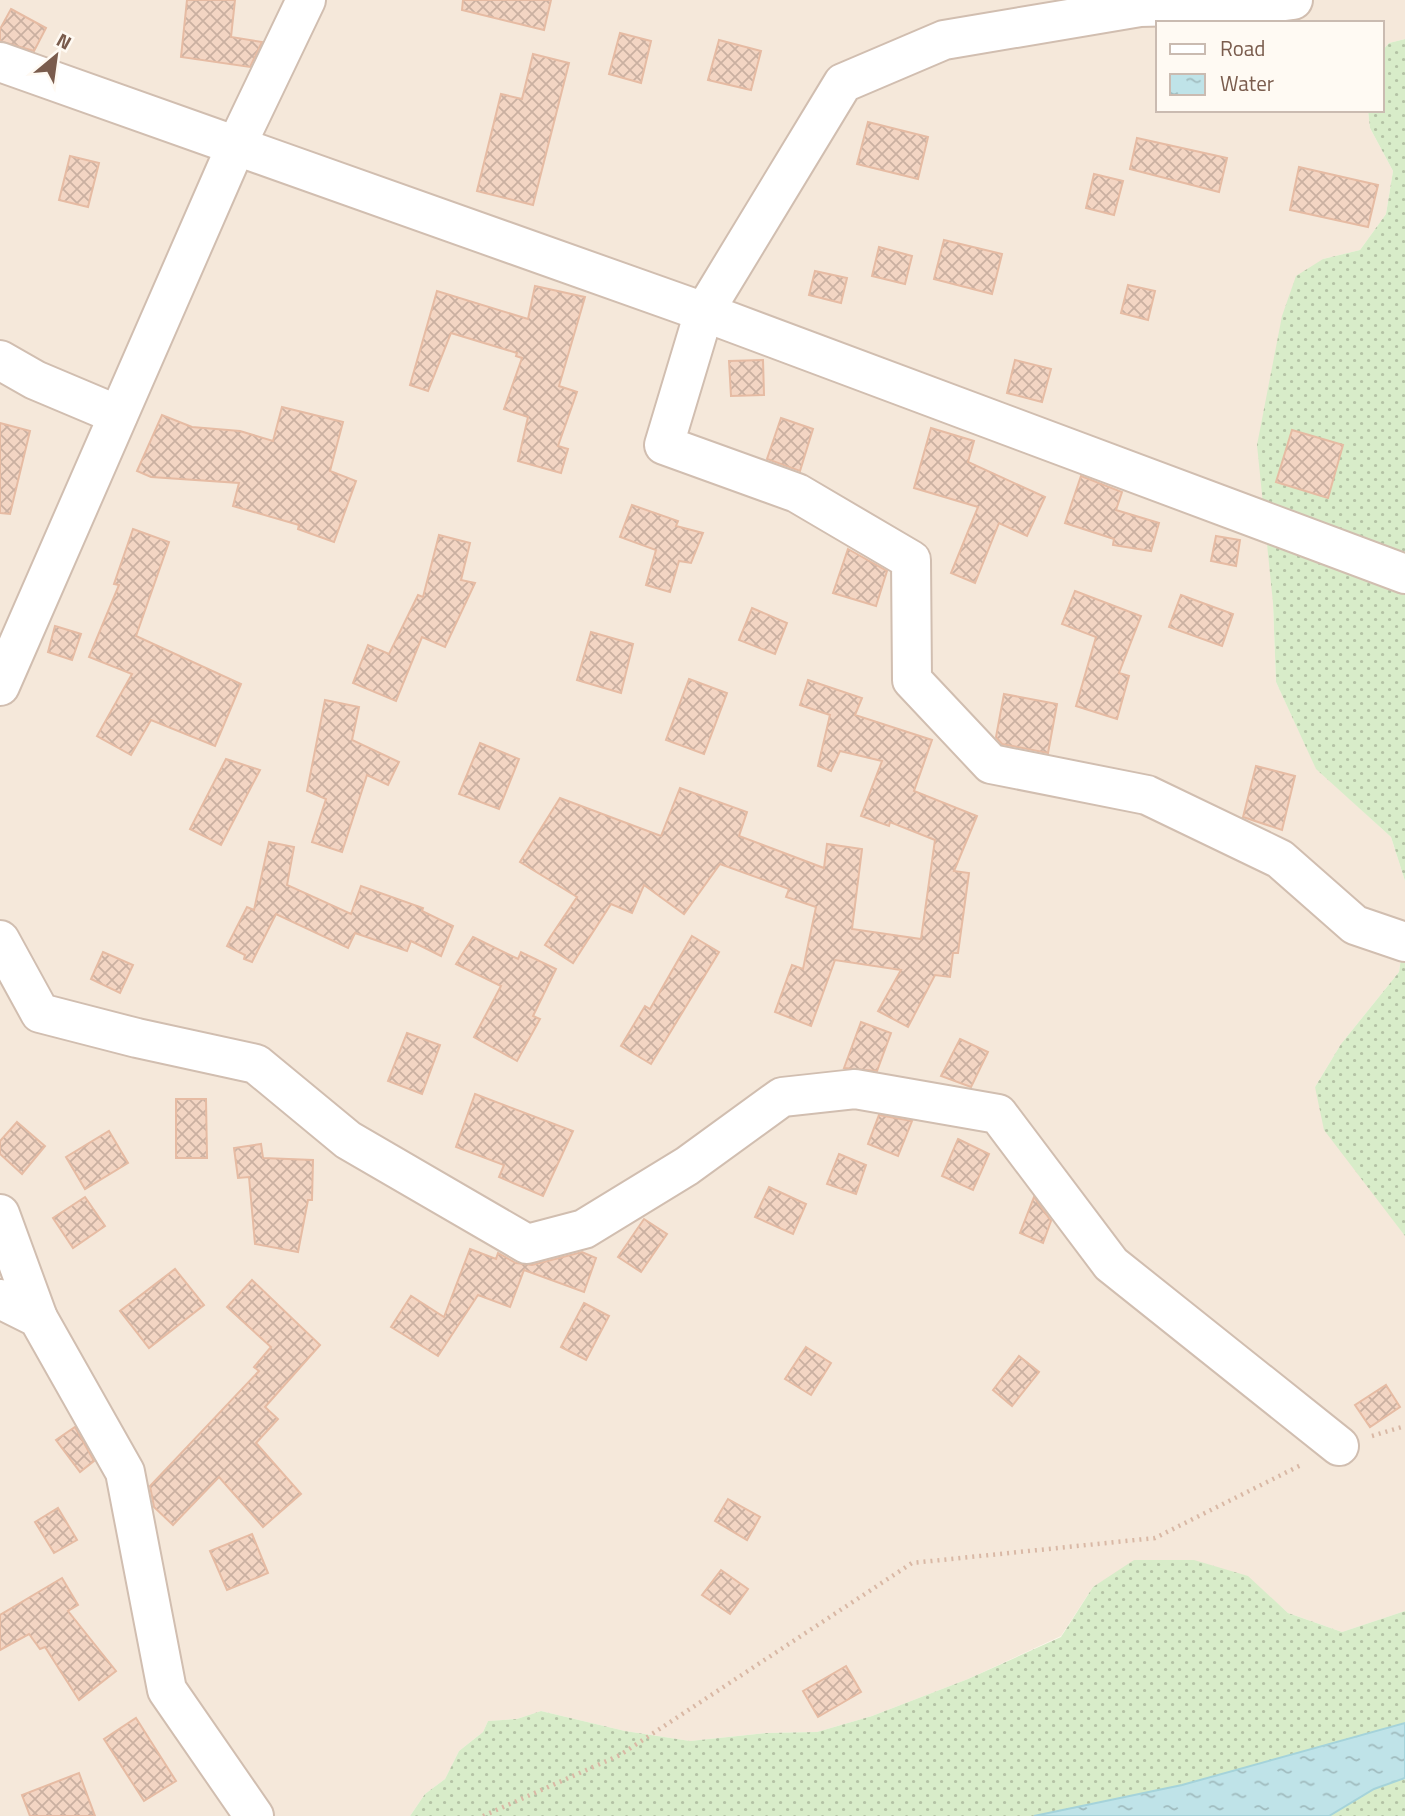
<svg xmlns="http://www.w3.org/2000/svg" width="1405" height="1816" font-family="'Titillium Web',sans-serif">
  <defs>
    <pattern id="grass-dots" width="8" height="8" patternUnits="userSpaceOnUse" patternTransform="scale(1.75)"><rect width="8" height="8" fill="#d8ecc9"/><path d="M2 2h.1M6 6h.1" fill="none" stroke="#b4c2a5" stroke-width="1.8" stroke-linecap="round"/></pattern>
    <pattern id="water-ripples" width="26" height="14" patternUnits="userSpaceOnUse" patternTransform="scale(1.75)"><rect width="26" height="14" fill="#bfe3e8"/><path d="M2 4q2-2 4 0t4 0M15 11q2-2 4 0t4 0" fill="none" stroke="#a0bbbe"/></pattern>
    <pattern id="building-cross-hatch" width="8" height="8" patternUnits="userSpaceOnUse" patternTransform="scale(1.75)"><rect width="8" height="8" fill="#f3d5c3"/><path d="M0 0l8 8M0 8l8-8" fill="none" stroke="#cab0a1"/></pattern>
  </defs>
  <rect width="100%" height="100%" fill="#fdf6ec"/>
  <polygon fill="#f5e8da" points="0,0 1405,0 1405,39 1389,43 1382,51 1382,23 1158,23 1158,110 1368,110 1370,128 1393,171 1386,214 1360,250 1323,259 1273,603 1276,682 1316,768 1391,837 1405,881 1405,931 1399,972 1341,1044 1315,1087 1367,1184 1405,1236 1405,1611 1342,1632 1288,1613 1247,1576 1093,1587 1061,1636 968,1679 872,1716 817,1732 766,1733 690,1741 625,1731 541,1711 517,1719 488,1721 483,1732 459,1751 445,1779 425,1794 410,1816 0,1816"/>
  <g fill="url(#grass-dots)">
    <polygon points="1405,39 1405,881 1391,837 1316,769 1276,682 1273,603 1257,445 1282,316 1296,276 1323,259 1360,250 1386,214 1393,171 1370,128 1368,110 1382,110 1382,51 1389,43"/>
    <polygon points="1405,931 1405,1236 1324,1130 1315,1087 1341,1044 1399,972"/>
    <polygon points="1134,1560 1194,1560 1248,1576 1288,1613 1342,1632 1405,1611 1405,1723 1182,1785 1034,1816 410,1816 425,1794 445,1779 459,1751 483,1732 488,1721 517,1719 541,1711 625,1731 690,1741 766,1733 817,1732 872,1716 968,1679 1061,1637 1093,1587"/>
    <polygon points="1405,1778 1405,1816 1329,1816 1374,1789"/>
  </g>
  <polygon fill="url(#water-ripples)" stroke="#a5d3da" stroke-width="2" points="1405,1723 1405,1778 1374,1789 1329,1816 1034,1816 1182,1785"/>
  <g fill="url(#building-cross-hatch)" stroke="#e6bba3" stroke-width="2">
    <polygon points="187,0 235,0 231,37 262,42 250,67 181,57"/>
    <polygon points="463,0 551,0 544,30 462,10"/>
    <polygon points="11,9 46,28 34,51 0,41 0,29"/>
    <polygon points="620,33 651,41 641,83 609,74"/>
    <polygon points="719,40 761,51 751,90 708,80"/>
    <polygon points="533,54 569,63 533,205 477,191 501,94 522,99"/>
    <polygon points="868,122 928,137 918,179 857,164"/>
    <polygon points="1137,138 1227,158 1219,192 1130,169"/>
    <polygon points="70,156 99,163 88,207 59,200"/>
    <polygon points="1299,167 1378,185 1368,227 1290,210"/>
    <polygon points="1094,174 1123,181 1114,215 1086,208"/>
    <polygon points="944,240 1002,254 992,294 934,279"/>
    <polygon points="879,247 912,256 905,284 872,276"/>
    <polygon points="815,271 847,278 841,303 809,295"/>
    <polygon points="1128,285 1155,291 1148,320 1121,313"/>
    <polygon points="535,286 585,297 559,386 577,392 558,446 568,449 561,473 518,461 528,417 504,409 522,358 516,356 517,353 451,333 428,391 410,385 437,291 528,319"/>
    <polygon points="763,360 764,395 731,396 729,361"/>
    <polygon points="1015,360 1051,369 1042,402 1007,393"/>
    <polygon points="282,407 343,422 330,471 356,481 334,542 298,529 299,525 233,506 239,483 151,477 137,471 162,415 192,427 240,431 273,441"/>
    <polygon points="781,418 813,429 800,471 767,459"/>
    <polygon points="0,423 30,431 10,514 0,513"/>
    <polygon points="931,428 974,441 968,462 1045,497 1027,536 999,523 975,583 951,573 978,507 914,488"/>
    <polygon points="1292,430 1343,445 1328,498 1276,482"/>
    <polygon points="1081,476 1122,492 1116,510 1159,523 1151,551 1113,545 1114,539 1065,523"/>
    <polygon points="632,505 678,521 676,526 703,533 691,563 679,561 670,592 646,585 656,550 620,537"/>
    <polygon points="133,529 169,542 136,636 241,684 215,746 151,720 131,755 97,736 132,674 89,657 119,585 114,584"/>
    <polygon points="439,535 470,543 461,580 475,583 445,647 422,637 396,701 353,683 368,645 389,654 418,595 423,597"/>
    <polygon points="1216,536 1240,540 1236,566 1211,561"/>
    <polygon points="848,549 887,571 876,606 833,593"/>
    <polygon points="1075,591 1141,616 1119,673 1129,676 1117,719 1076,706 1096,637 1062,624"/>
    <polygon points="1181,595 1233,614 1222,646 1169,627"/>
    <polygon points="752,608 787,623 775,654 739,640"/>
    <polygon points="55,626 81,634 72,660 48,652"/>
    <polygon points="591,632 633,644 621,693 577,680"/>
    <polygon points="689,679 727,693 704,754 666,740"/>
    <polygon points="808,680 862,698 855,715 932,740 914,791 977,816 954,871 969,873 958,953 953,953 950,977 935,975 908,1027 878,1011 901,970 835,960 811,1026 775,1012 792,965 803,969 816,907 786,897 789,889 720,864 684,914 644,885 632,913 611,904 573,963 545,945 577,897 520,862 560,798 661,836 680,788 747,812 739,836 824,868 827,844 862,849 852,929 921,939 935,840 890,822 889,826 861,816 882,761 840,751 831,771 818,766 830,715 800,705"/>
    <polygon points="1004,694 1057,704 1048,753 1002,744 996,737"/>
    <polygon points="325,700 359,707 352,740 399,762 388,785 367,775 342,852 312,842 326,799 307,791"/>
    <polygon points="480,743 519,759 499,809 459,794"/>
    <polygon points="226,759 260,770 221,845 190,829"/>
    <polygon points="1256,766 1295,776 1282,830 1243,817"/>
    <polygon points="269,842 294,847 287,885 351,914 361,886 423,908 422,911 453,926 441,956 411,941 407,951 355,933 348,948 276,914 252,962 244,959 245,955 227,946 247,907 254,910"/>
    <polygon points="692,936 719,952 651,1064 621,1046 645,1006 650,1009"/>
    <polygon points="473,937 518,959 521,952 556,969 533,1016 540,1019 517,1061 474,1037 501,986 456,964"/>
    <polygon points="103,952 133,965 120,993 91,979"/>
    <polygon points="861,1022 891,1033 877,1071 844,1068"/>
    <polygon points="407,1033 440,1045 422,1094 388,1081"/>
    <polygon points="960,1039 988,1052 971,1087 941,1076"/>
    <polygon points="475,1094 573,1131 543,1196 499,1177 504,1165 456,1147"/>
    <polygon points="176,1099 206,1099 207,1158 176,1158"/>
    <polygon points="879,1115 912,1121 898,1156 868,1144"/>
    <polygon points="17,1122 45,1146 22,1174 0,1154 0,1141"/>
    <polygon points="109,1131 128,1163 85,1189 66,1157"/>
    <polygon points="958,1139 989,1154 973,1190 942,1176"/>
    <polygon points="261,1144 263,1158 313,1160 312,1200 308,1200 298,1252 255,1244 249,1177 238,1178 234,1148"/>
    <polygon points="839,1154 866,1165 856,1194 827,1184"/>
    <polygon points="769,1187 806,1204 793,1234 755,1217"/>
    <polygon points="85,1197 105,1226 73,1248 53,1218"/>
    <polygon points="1034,1197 1051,1221 1043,1243 1020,1233"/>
    <polygon points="644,1219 667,1234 641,1272 618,1257"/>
    <polygon points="470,1249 496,1259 498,1253 516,1263 532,1265 582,1252 596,1258 584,1292 524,1270 510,1307 478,1295 438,1356 391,1327 411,1296 444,1317"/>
    <polygon points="175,1269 204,1305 149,1348 120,1311"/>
    <polygon points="252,1280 320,1345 265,1407 278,1419 256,1443 301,1494 263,1527 219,1477 173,1525 154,1507 150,1486 259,1371 254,1367 271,1347 227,1307"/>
    <polygon points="584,1303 609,1316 586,1360 561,1347"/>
    <polygon points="806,1347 831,1363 811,1395 785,1379"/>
    <polygon points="1019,1356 1039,1372 1012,1406 993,1390"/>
    <polygon points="1386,1385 1400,1407 1370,1427 1355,1405"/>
    <polygon points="75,1427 94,1461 80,1472 56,1440"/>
    <polygon points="728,1499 760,1517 747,1540 715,1521"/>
    <polygon points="58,1508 77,1540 54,1553 35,1522"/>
    <polygon points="252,1534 268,1573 227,1590 210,1551"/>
    <polygon points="721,1570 748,1589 730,1614 702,1595"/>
    <polygon points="62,1578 78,1605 68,1611 116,1671 79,1700 45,1647 40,1649 29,1634 0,1650 0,1615"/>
    <polygon points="846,1666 861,1692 818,1717 803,1691"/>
    <polygon points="136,1718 176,1781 144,1801 104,1739"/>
    <polygon points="79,1773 95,1816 30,1816 22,1795"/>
  </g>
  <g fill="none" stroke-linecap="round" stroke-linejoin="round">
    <g stroke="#d1beb0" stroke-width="42">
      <g id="minor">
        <polyline points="1293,0 1260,4 1140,7 944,40 843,83 704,312 664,445 797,493 911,560 912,680 991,764 1147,795 1280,859 1355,925 1405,942"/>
        <polyline points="0,62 704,312 1405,574"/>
        <polyline points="0,360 35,380 118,415"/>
        <polyline points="0,686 236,146 306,0"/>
        <polyline points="0,940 40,1013 137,1038 256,1064 348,1140 527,1244 584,1229 687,1166 782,1097 855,1089 998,1114 1111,1264 1339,1446"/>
        <polyline points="0,1214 38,1318"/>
        <polyline points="0,1299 38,1318 125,1472 167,1690 254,1816"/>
      </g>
    </g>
    <g stroke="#d9b8a5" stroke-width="4.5" stroke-dasharray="2 5" stroke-linecap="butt">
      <polyline points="1372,1436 1405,1426"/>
      <polyline points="483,1816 620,1755 912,1563 1155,1538 1303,1464"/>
    </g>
    <use href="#minor" stroke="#fff" stroke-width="38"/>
  </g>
  <rect x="1156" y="21" width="228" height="91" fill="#fffaf3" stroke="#cabbb1" stroke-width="2"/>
  <rect x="1170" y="44" width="35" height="10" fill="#ffffff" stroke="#cabbb1" stroke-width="2"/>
  <text x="1220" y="56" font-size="21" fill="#7a5c4d">Road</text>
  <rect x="1170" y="74" width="35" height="21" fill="url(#water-ripples)" stroke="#cabbb1" stroke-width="2"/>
  <text x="1220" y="91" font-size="21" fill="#7a5c4d">Water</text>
  <g transform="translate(56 56) rotate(29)" stroke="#fffaf3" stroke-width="5" paint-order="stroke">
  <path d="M0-5L12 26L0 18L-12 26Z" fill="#7a5c4d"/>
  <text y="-10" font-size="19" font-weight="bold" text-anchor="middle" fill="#7a5c4d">N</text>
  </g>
</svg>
